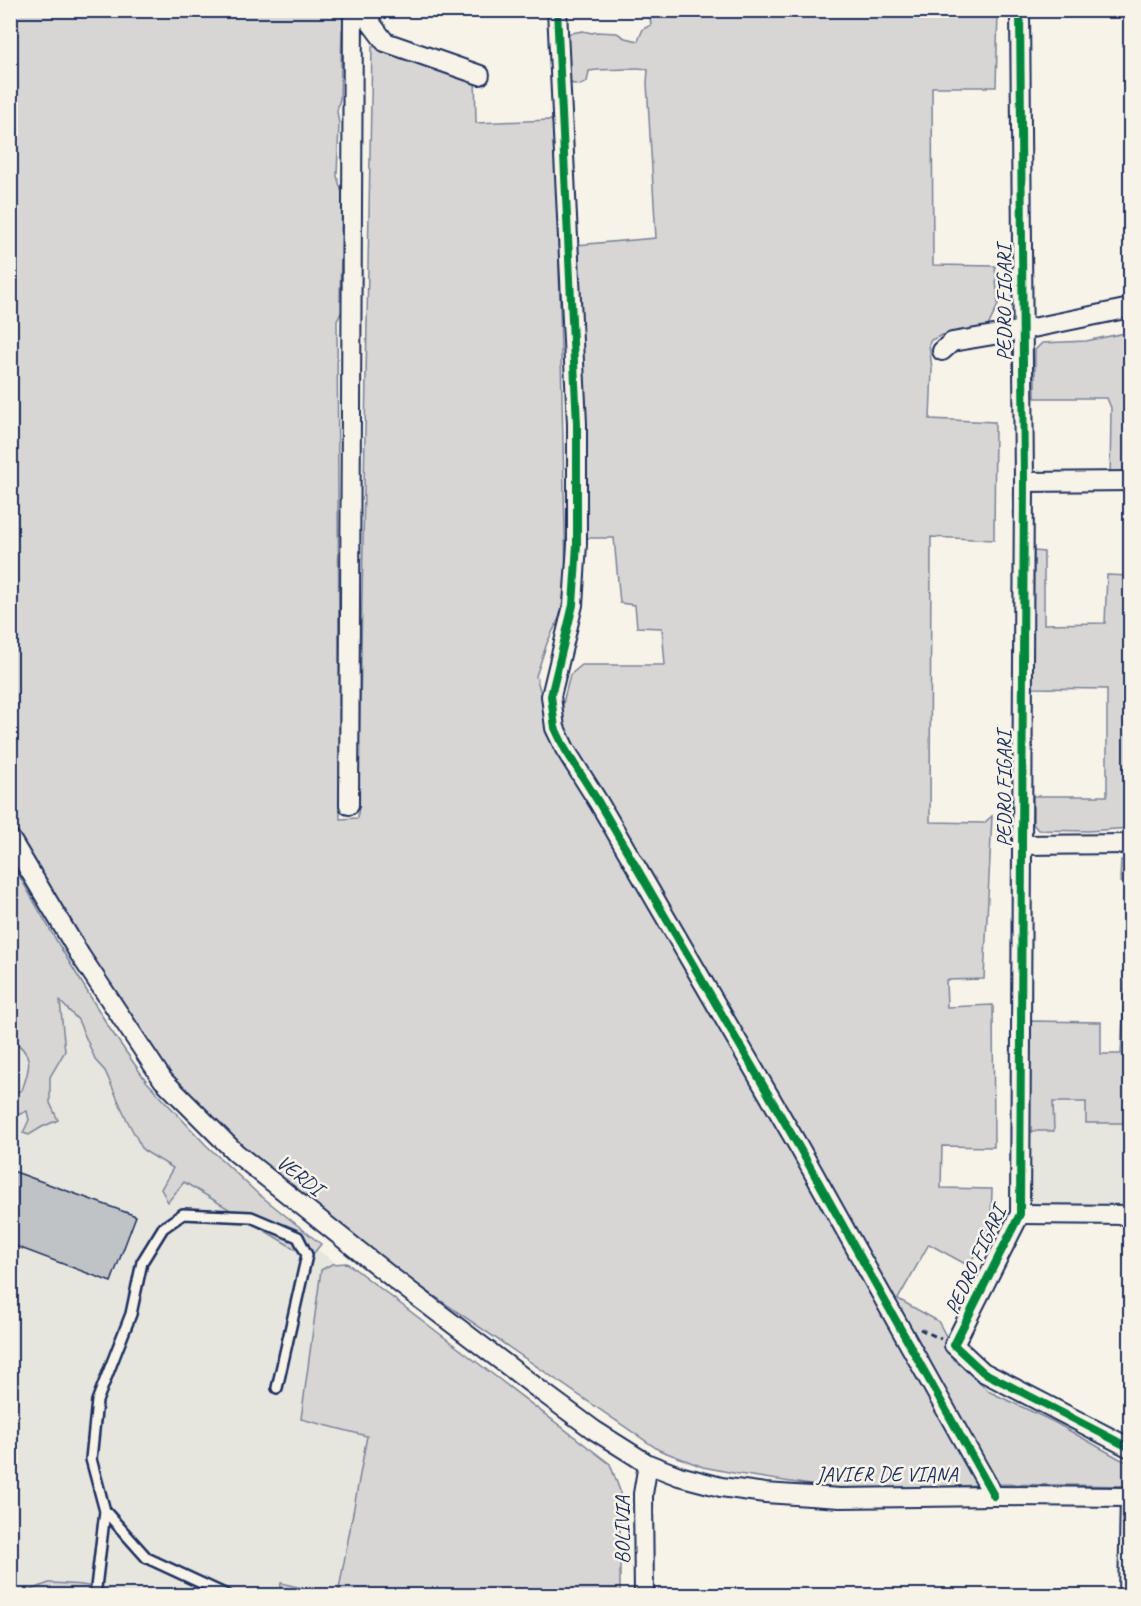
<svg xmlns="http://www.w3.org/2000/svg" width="1141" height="1606" font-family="Caveat,sans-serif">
  <rect width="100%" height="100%" fill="#f7f3e8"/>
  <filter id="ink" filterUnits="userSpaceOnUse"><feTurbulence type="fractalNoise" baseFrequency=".0167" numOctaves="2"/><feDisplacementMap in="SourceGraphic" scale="12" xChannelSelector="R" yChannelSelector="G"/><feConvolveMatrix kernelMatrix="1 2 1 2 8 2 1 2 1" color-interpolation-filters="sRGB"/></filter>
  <g filter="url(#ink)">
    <g fill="#e6e5de">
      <polygon points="33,935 185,1154 405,1313 346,1595 11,1596 10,952"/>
      <polygon points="1053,1102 1086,1102 1086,1123 1130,1123 1130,1206 1027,1206 1030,1131 1054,1131"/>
    </g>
    <g fill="#d7d6d4" stroke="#798299" stroke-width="1.5">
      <polygon points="10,11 346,11 347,22 342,30 340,99 337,111 339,124 337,176 342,193 340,301 347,301 337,321 340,819 358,818 372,46 475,73 476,123 551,120 556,129 566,578 561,614 547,643 536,676 548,719 982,1485 928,1487 830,1488 739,1474 703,1467 659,1450 256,1174 157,1073 11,825"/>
      <path d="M649,11H998L996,87H932L933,265L995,266L998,305L988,326L958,334L942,335L931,340L929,344L932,369L930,419L995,422L994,540L931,537L930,822L984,823L992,816L984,979L946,980L947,1007L993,1005L994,1147L942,1146L941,1188L992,1189L991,1221L969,1266L929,1244L898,1299L938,1321L963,1368L990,1392L1054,1422L1120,1459L1130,1463V1486L999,1484L891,1300L656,881L599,784L568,738L562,712L564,699L570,675L582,665H665L662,628L637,627L635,605L620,603L614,538H583L576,245L656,238L647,83L648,70C637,66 635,69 624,69C612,70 601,69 589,71L587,82L580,85L570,83L567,70L566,34L583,31L592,33L596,32L617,33L625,38L638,41L643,29L651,25Z"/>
      <polygon points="1130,332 1130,486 1110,486 1111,408 1107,398 1035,398 1035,350 1042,343 1086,341"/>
      <polygon points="1034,551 1044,552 1044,624 1105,623 1107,575 1130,576 1130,828 1088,831 1038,830 1033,824 1033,796 1107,796 1107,689 1032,688"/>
      <path d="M10,860L59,945L110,1029L147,1082L206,1145L256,1192L321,1244L310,1258L184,1182L168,1202L161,1189L173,1168L143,1150L127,1120L105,1071L96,1061L78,1020L60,1001L65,1051L50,1077V1103L58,1120L42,1127L29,1135L23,1133L29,1120L27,1111L13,1117L11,1094L22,1090C31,1066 34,1054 11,1039Z"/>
      <polygon points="1121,860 1130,860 1130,881 1120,882"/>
      <polygon points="1130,939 1130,1123 1086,1123 1086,1102 1053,1102 1054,1131 1030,1131 1029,1021 1101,1022 1101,1054 1121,1054 1127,943"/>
      <polygon points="347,1263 610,1464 620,1491 620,1595 338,1595 367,1436 301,1419 321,1270 332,1264"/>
      <path d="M49,1583C73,1584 99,1585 122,1595L11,1596V1589L25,1592Z"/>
      <polygon points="281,1583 330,1595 280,1595"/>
    </g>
    <polygon fill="#c0c3c5" stroke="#1b2f5e" stroke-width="1.5" points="10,1170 136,1216 111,1282 10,1244"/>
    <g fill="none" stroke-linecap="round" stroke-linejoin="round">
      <g stroke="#1b2f5e" stroke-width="14">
        <g id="lane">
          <polyline points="105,1511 147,1558 229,1596"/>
          <polyline points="95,1596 105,1511 91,1459 97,1401 131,1314 142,1262 163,1228 183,1214 251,1217 298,1237 307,1255 277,1388"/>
        </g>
      </g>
      <g stroke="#1b2f5e" stroke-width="22">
        <g id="street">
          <polyline points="370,10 370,22 385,42 480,75"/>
          <polyline points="557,10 577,424 577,544 573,605 551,696 555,728 565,749 599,803 799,1147 994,1496"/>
          <polyline points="1020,10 1024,482 1020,1214 954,1345 983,1372 1130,1448"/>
          <polyline points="942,351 952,342 1023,330 1130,308"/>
          <polyline points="1024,482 1130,481"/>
          <polyline points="349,805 353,10"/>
          <polyline points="10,838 80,955 163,1080 236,1153 394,1279 541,1391 594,1430 648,1464 679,1476 721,1487 765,1493 840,1498 994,1496 1130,1497"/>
          <polyline points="1022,845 1130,844"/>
          <polyline points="1020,1214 1130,1215"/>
          <polyline points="644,1596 643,1494 648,1464"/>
          <polyline points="1128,1596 1130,1497"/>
        </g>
      </g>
      <polyline stroke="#1b2f5e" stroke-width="3" stroke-dasharray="6 4.5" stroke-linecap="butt" points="920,1329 941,1339"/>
      <use href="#lane" stroke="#f7f3e8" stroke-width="9"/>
      <use href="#street" stroke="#f7f3e8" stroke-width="18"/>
      <g stroke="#f7f3e8" stroke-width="11">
        <g id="cycleway">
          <polyline points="557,10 577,424 577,544 573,605 551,696 555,728 565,749 599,803 799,1147 994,1496"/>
          <polyline points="1020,10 1024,482 1020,1214 954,1345 983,1372 1130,1448"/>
        </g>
      </g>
      <use href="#cycleway" stroke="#00873e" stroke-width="8"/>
    </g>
  </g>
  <g text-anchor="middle" stroke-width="5" stroke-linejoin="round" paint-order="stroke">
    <g font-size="21" fill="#1b2f5e" stroke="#f7f3e8">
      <text transform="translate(1004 303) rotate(-90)" y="7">PEDRO FIGARI</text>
      <text transform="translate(1004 789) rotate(-90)" y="7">PEDRO FIGARI</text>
      <text transform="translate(300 1175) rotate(38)" y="7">VERDI</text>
      <text transform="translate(975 1260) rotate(-65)" y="7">PEDRO FIGARI</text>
      <text x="887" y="1481">JAVIER DE VIANA</text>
      <text transform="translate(622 1530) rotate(-90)" y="7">BOLIVIA</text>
    </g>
  </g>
  <rect width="1141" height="1606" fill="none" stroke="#f7f3e8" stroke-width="36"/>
  <rect x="18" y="18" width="1105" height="1570" fill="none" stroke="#1b2f5e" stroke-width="2" filter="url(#ink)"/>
</svg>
